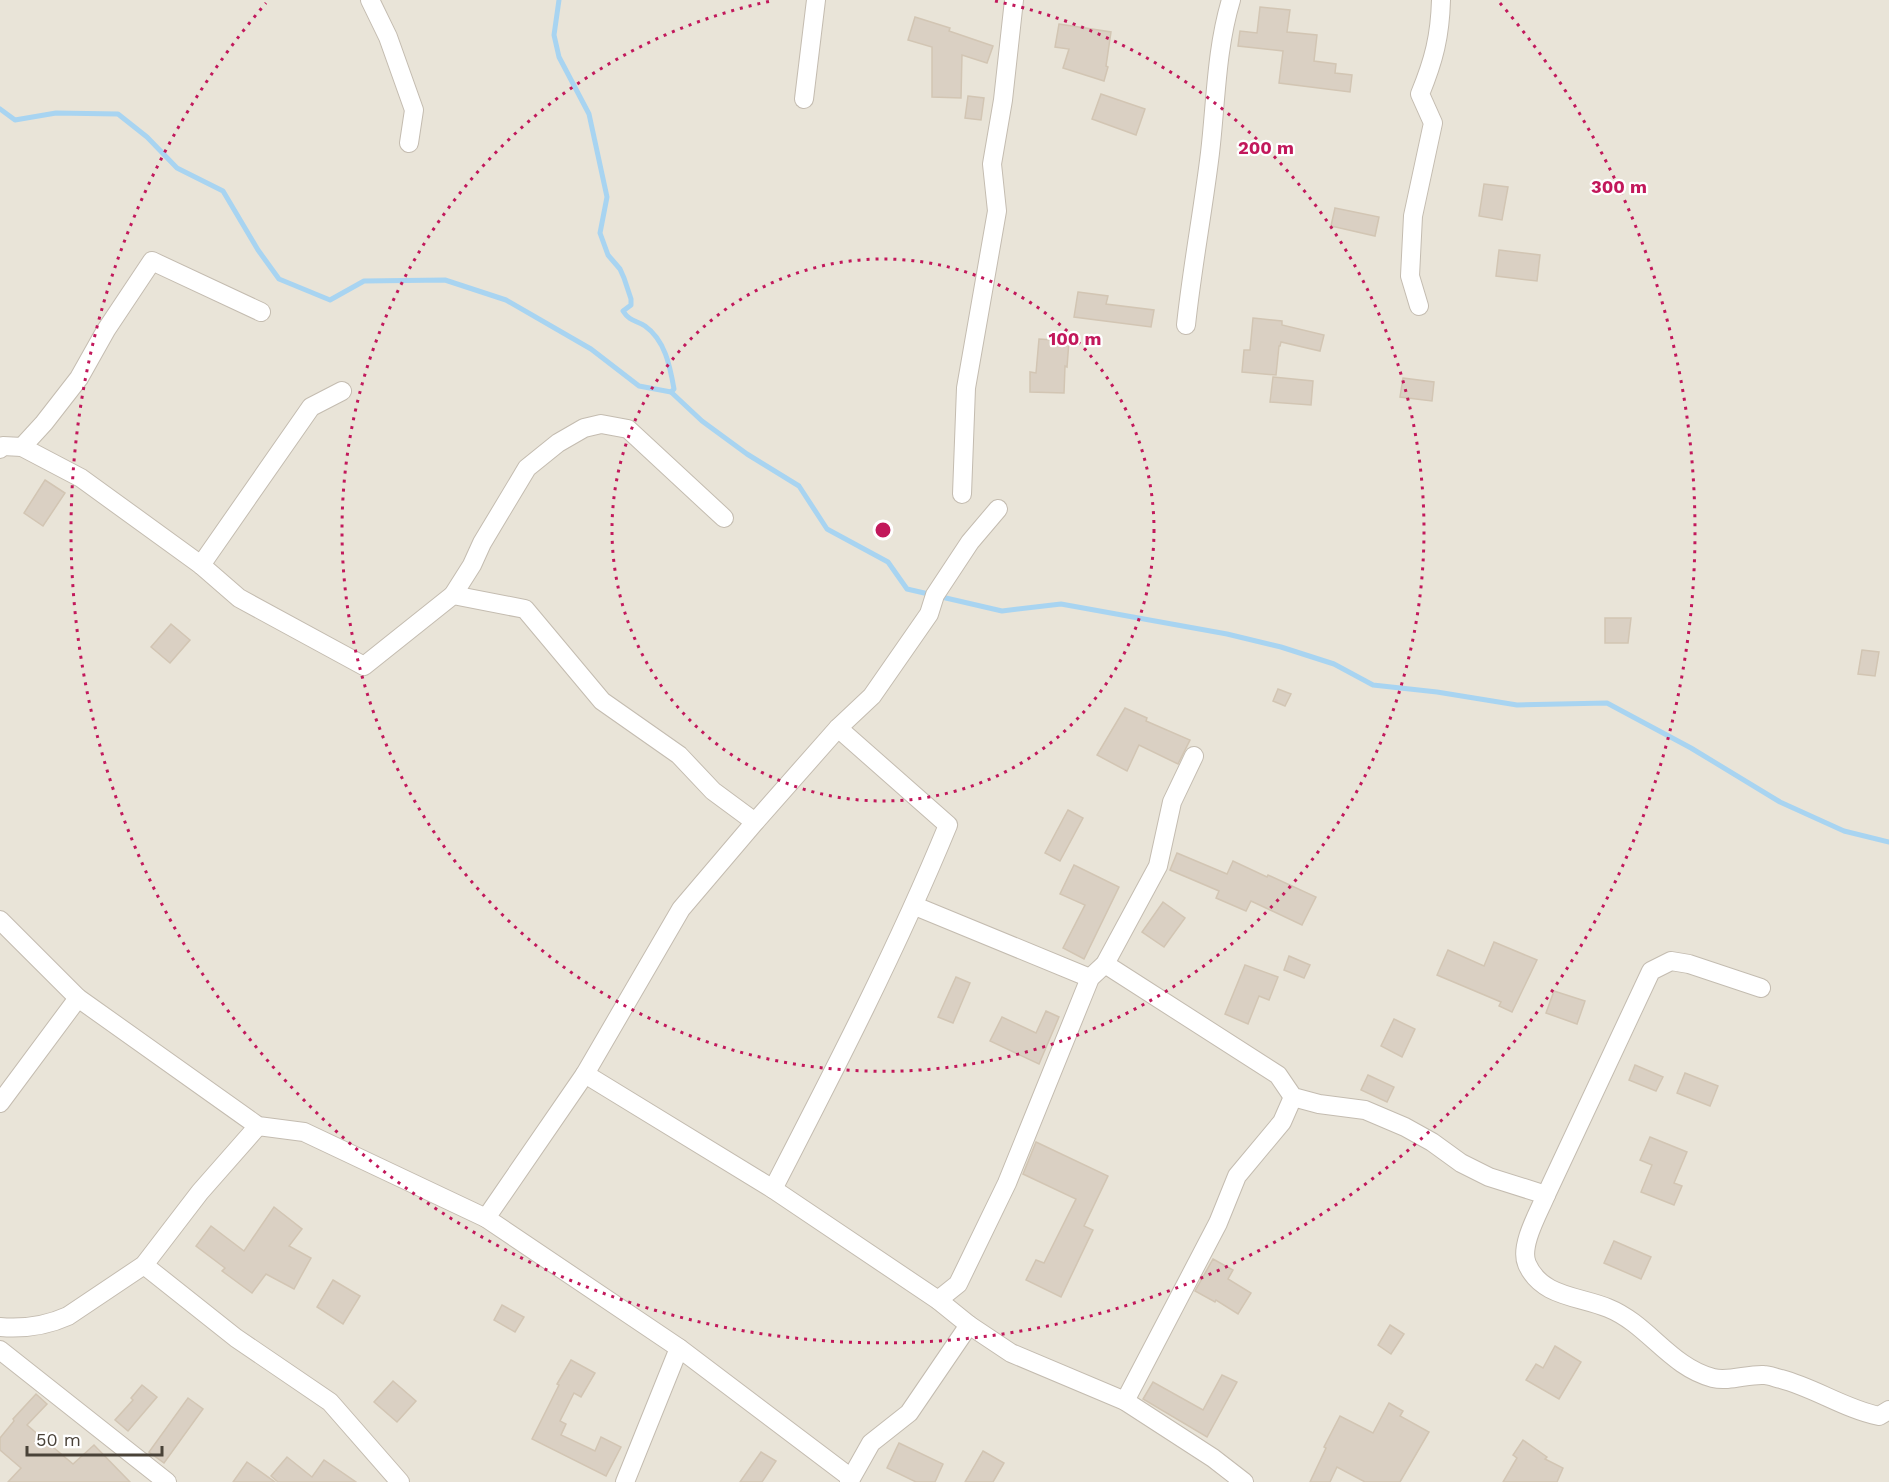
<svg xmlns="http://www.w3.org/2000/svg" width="1889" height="1482" font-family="'Work Sans',sans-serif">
  <rect width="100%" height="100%" fill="#f5f2ea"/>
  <rect fill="#e9e4d8" x="0" y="0" width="1889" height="1482"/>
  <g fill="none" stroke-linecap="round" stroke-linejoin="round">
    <g stroke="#a8d4f1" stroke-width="5">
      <path d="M559,0L554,35L559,57L589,114L607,197L600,233L608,255L620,269L624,278L631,299V305L623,311C630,322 636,320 645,326C665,340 670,366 674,389L671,392"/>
      <polyline points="0,109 15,120 56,113 118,114 147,137 177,168 223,191 258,250 279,279 330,300 364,281 445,280 506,300 591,349 639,386 671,392 702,421 747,454 799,486 827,529 888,562 907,589 1002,611 1061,604 1227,634 1281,647 1334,664 1373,685 1437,692 1517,705 1607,703 1691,748 1780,802 1844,831 1889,842"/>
    </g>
  </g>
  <g fill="#dad0c3" stroke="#d2c5b3" stroke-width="1.5">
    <polygon points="1260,7 1290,10 1287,32 1317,35 1314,61 1336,64 1335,73 1352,75 1350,92 1279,83 1283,51 1238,46 1240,31 1257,33"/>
    <polygon points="915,17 950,28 949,31 993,46 987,63 962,55 961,98 932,97 932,47 908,40"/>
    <polygon points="1059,24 1111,32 1106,66 1108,67 1104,81 1063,68 1069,49 1055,47"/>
    <polygon points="1101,94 1145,109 1136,135 1092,119"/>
    <polygon points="968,96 984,98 981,120 965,118"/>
    <polygon points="1484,184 1508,187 1502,220 1479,216"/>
    <polygon points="1335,208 1379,217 1375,236 1331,226"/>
    <polygon points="1499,250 1540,255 1537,281 1496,276"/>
    <polygon points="1078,292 1108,296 1106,304 1154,310 1151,327 1074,317"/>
    <polygon points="1253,318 1282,321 1282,325 1324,335 1320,351 1281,342 1280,346 1279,346 1276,375 1242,372 1244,350 1250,350"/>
    <polygon points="1039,339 1069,341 1067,367 1065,366 1064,393 1030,392 1030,372 1036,373"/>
    <polygon points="1273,377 1313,381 1311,405 1270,402"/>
    <polygon points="1403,378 1434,382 1432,401 1400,397"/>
    <polygon points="45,480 65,493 43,526 24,513"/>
    <polygon points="1605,618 1631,618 1628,643 1605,643"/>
    <polygon points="171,624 190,640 170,663 151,647"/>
    <polygon points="1862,650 1879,652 1875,676 1858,674"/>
    <polygon points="1278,689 1291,694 1285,706 1273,701"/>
    <polygon points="1125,708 1147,718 1146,721 1190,740 1178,764 1139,745 1127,771 1097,755"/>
    <polygon points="1068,810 1083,818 1060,861 1045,853"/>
    <polygon points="1177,853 1227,874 1233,861 1267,877 1268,875 1316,897 1302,925 1251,901 1246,911 1216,898 1219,891 1170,870"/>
    <polygon points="1074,865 1119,887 1084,959 1063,948 1085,905 1060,894"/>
    <polygon points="1163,902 1185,918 1164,947 1142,932"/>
    <polygon points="1494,942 1537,960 1512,1012 1499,1006 1501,1002 1437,975 1448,950 1484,966"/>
    <polygon points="1289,956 1310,965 1304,978 1284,970"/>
    <polygon points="1245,965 1278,977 1269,1000 1259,996 1248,1024 1225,1014"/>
    <polygon points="956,977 970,983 953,1023 938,1017"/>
    <polygon points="1554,991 1585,1001 1577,1024 1546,1013"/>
    <polygon points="1046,1011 1059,1017 1039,1064 990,1041 1002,1017 1036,1033"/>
    <polygon points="1394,1019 1415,1029 1402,1057 1381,1046"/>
    <polygon points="1635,1065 1663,1077 1656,1091 1629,1080"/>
    <polygon points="1685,1073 1718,1086 1710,1106 1677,1093"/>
    <polygon points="1368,1075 1394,1087 1387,1102 1361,1090"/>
    <polygon points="1650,1137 1687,1152 1674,1183 1682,1186 1674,1205 1641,1192 1652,1165 1640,1160"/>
    <polygon points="1036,1142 1108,1176 1084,1226 1093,1230 1061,1297 1026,1280 1036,1260 1044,1263 1076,1199 1023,1174"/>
    <polygon points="274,1207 302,1229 289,1246 311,1258 294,1289 266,1274 252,1293 222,1271 225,1268 196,1246 211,1226 244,1251"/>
    <polygon points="1614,1241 1651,1257 1641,1279 1604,1263"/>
    <polygon points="1213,1259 1233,1270 1228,1279 1251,1293 1238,1314 1216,1300 1215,1302 1195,1291"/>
    <polygon points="333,1280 360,1296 343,1324 317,1307"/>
    <polygon points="502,1305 524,1317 515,1332 494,1320"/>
    <polygon points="1390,1325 1404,1334 1391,1354 1378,1345"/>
    <polygon points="1555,1346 1581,1362 1559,1399 1526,1380 1536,1364 1543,1368"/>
    <polygon points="571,1360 595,1373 581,1397 574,1393 560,1421 566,1424 561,1435 595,1451 601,1437 621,1447 606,1476 532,1439 559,1385 557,1384"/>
    <polygon points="1222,1375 1237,1382 1207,1437 1143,1399 1153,1382 1203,1410"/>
    <polygon points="393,1381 416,1401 397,1422 374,1402"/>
    <polygon points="142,1385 157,1397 128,1431 115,1420 133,1400 131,1398"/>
    <polygon points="36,1394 47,1404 27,1425 73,1464 94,1445 130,1482 8,1482 21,1468 0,1450 0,1438 14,1421 13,1419"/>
    <polygon points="188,1398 203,1409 164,1463 149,1452"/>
    <polygon points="1389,1403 1403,1411 1400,1416 1429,1432 1400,1482 1365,1482 1337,1467 1330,1482 1310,1482 1326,1448 1324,1447 1340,1416 1373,1433"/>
    <polygon points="1523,1440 1547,1457 1545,1459 1563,1468 1557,1482 1503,1482 1517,1458 1513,1455"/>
    <polygon points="899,1443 943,1464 935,1482 916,1482 887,1468"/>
    <polygon points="983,1451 1004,1463 993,1482 965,1482"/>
    <polygon points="761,1452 776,1461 762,1482 740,1482"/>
    <polygon points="287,1457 312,1477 324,1460 356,1482 278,1482 271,1476"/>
    <polygon points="247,1462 275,1482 233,1482"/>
  </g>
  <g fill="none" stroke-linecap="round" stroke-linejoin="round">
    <g stroke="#c4bcb0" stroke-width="20">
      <g id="street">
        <polyline points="370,0 388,37 414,110 409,143"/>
        <polyline points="804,99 816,0"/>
        <path d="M1419,306L1410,276L1413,216L1433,123L1420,94C1434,60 1440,36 1441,0"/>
        <path d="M1186,325C1192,268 1203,211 1210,153C1216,102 1216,50 1231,0"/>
        <polyline points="22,447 44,423 79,378 106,330 152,261 261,312"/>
        <polyline points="0,449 3,446 22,447 81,478 201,565 239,598 364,666 453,595 525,609 602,701 679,755 713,791 755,822"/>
        <polyline points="962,494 966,388 997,211 992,164 1003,100 1014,0"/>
        <polyline points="201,565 311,407 342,391"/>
        <polyline points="453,595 472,565 482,543 527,468 558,443 584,428 601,424 628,429 724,518"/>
        <polyline points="915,906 1090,978"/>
        <polyline points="0,920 78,998 258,1126 304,1132 486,1218 679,1348 851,1478"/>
        <path d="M1105,964L1278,1075L1293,1097L1319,1104L1365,1110L1405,1127L1432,1142L1461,1163L1489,1177L1546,1195C1539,1212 1519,1246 1527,1264C1541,1297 1579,1296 1608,1308C1648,1324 1670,1367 1713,1378C1729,1382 1748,1374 1764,1375C1769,1375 1776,1378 1781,1379C1815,1388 1845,1409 1879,1416L1889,1410"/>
        <polyline points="585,1074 773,1189 938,1300 969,1325 1011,1353 1125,1401 1213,1458 1244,1482"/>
        <polyline points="0,1103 78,998"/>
        <path d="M773,1189C835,1069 897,949 948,825L838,728"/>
        <polyline points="1546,1195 1651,971 1671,961 1689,964 1761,988"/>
        <polyline points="486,1218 585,1074 681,909 755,822 838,728 872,696 929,614 935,595 970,542 998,509"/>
        <polyline points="144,1265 236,1338 330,1402 400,1482"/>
        <polyline points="938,1300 958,1284 1007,1183 1090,978 1105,964 1158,866 1172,802 1194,756"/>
        <path d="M0,1327C24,1329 46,1326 68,1316L144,1265L200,1192L258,1126"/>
        <polyline points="0,1350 167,1482"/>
        <polyline points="1125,1401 1218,1223 1237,1176 1282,1122 1293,1097"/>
        <polyline points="625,1482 679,1348"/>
        <polyline points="849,1482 871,1443 909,1413 969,1325"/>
      </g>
    </g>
    <use href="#street" stroke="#fff" stroke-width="18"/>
  </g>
  <g fill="none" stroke="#c2185b" stroke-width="3" stroke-dasharray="3 6">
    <circle cx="883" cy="530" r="271"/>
    <path d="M995 1A541 541 0 1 1 771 1"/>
    <path d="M1500 3A812 812 0 1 1 266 3"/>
  </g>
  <circle cx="883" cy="530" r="9" fill="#c2185b" stroke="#fff" stroke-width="3"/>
  <g font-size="18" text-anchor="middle" font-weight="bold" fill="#c2185b" stroke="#fff" stroke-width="4.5" stroke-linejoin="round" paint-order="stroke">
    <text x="1266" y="154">200 m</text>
    <text x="1619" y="193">300 m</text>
    <text x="1075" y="345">100 m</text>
  </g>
  <path d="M27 1446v9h135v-9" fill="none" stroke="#494238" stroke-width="3"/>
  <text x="36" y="1446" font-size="18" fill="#494238" stroke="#ffffff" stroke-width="4.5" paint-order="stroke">50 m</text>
</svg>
